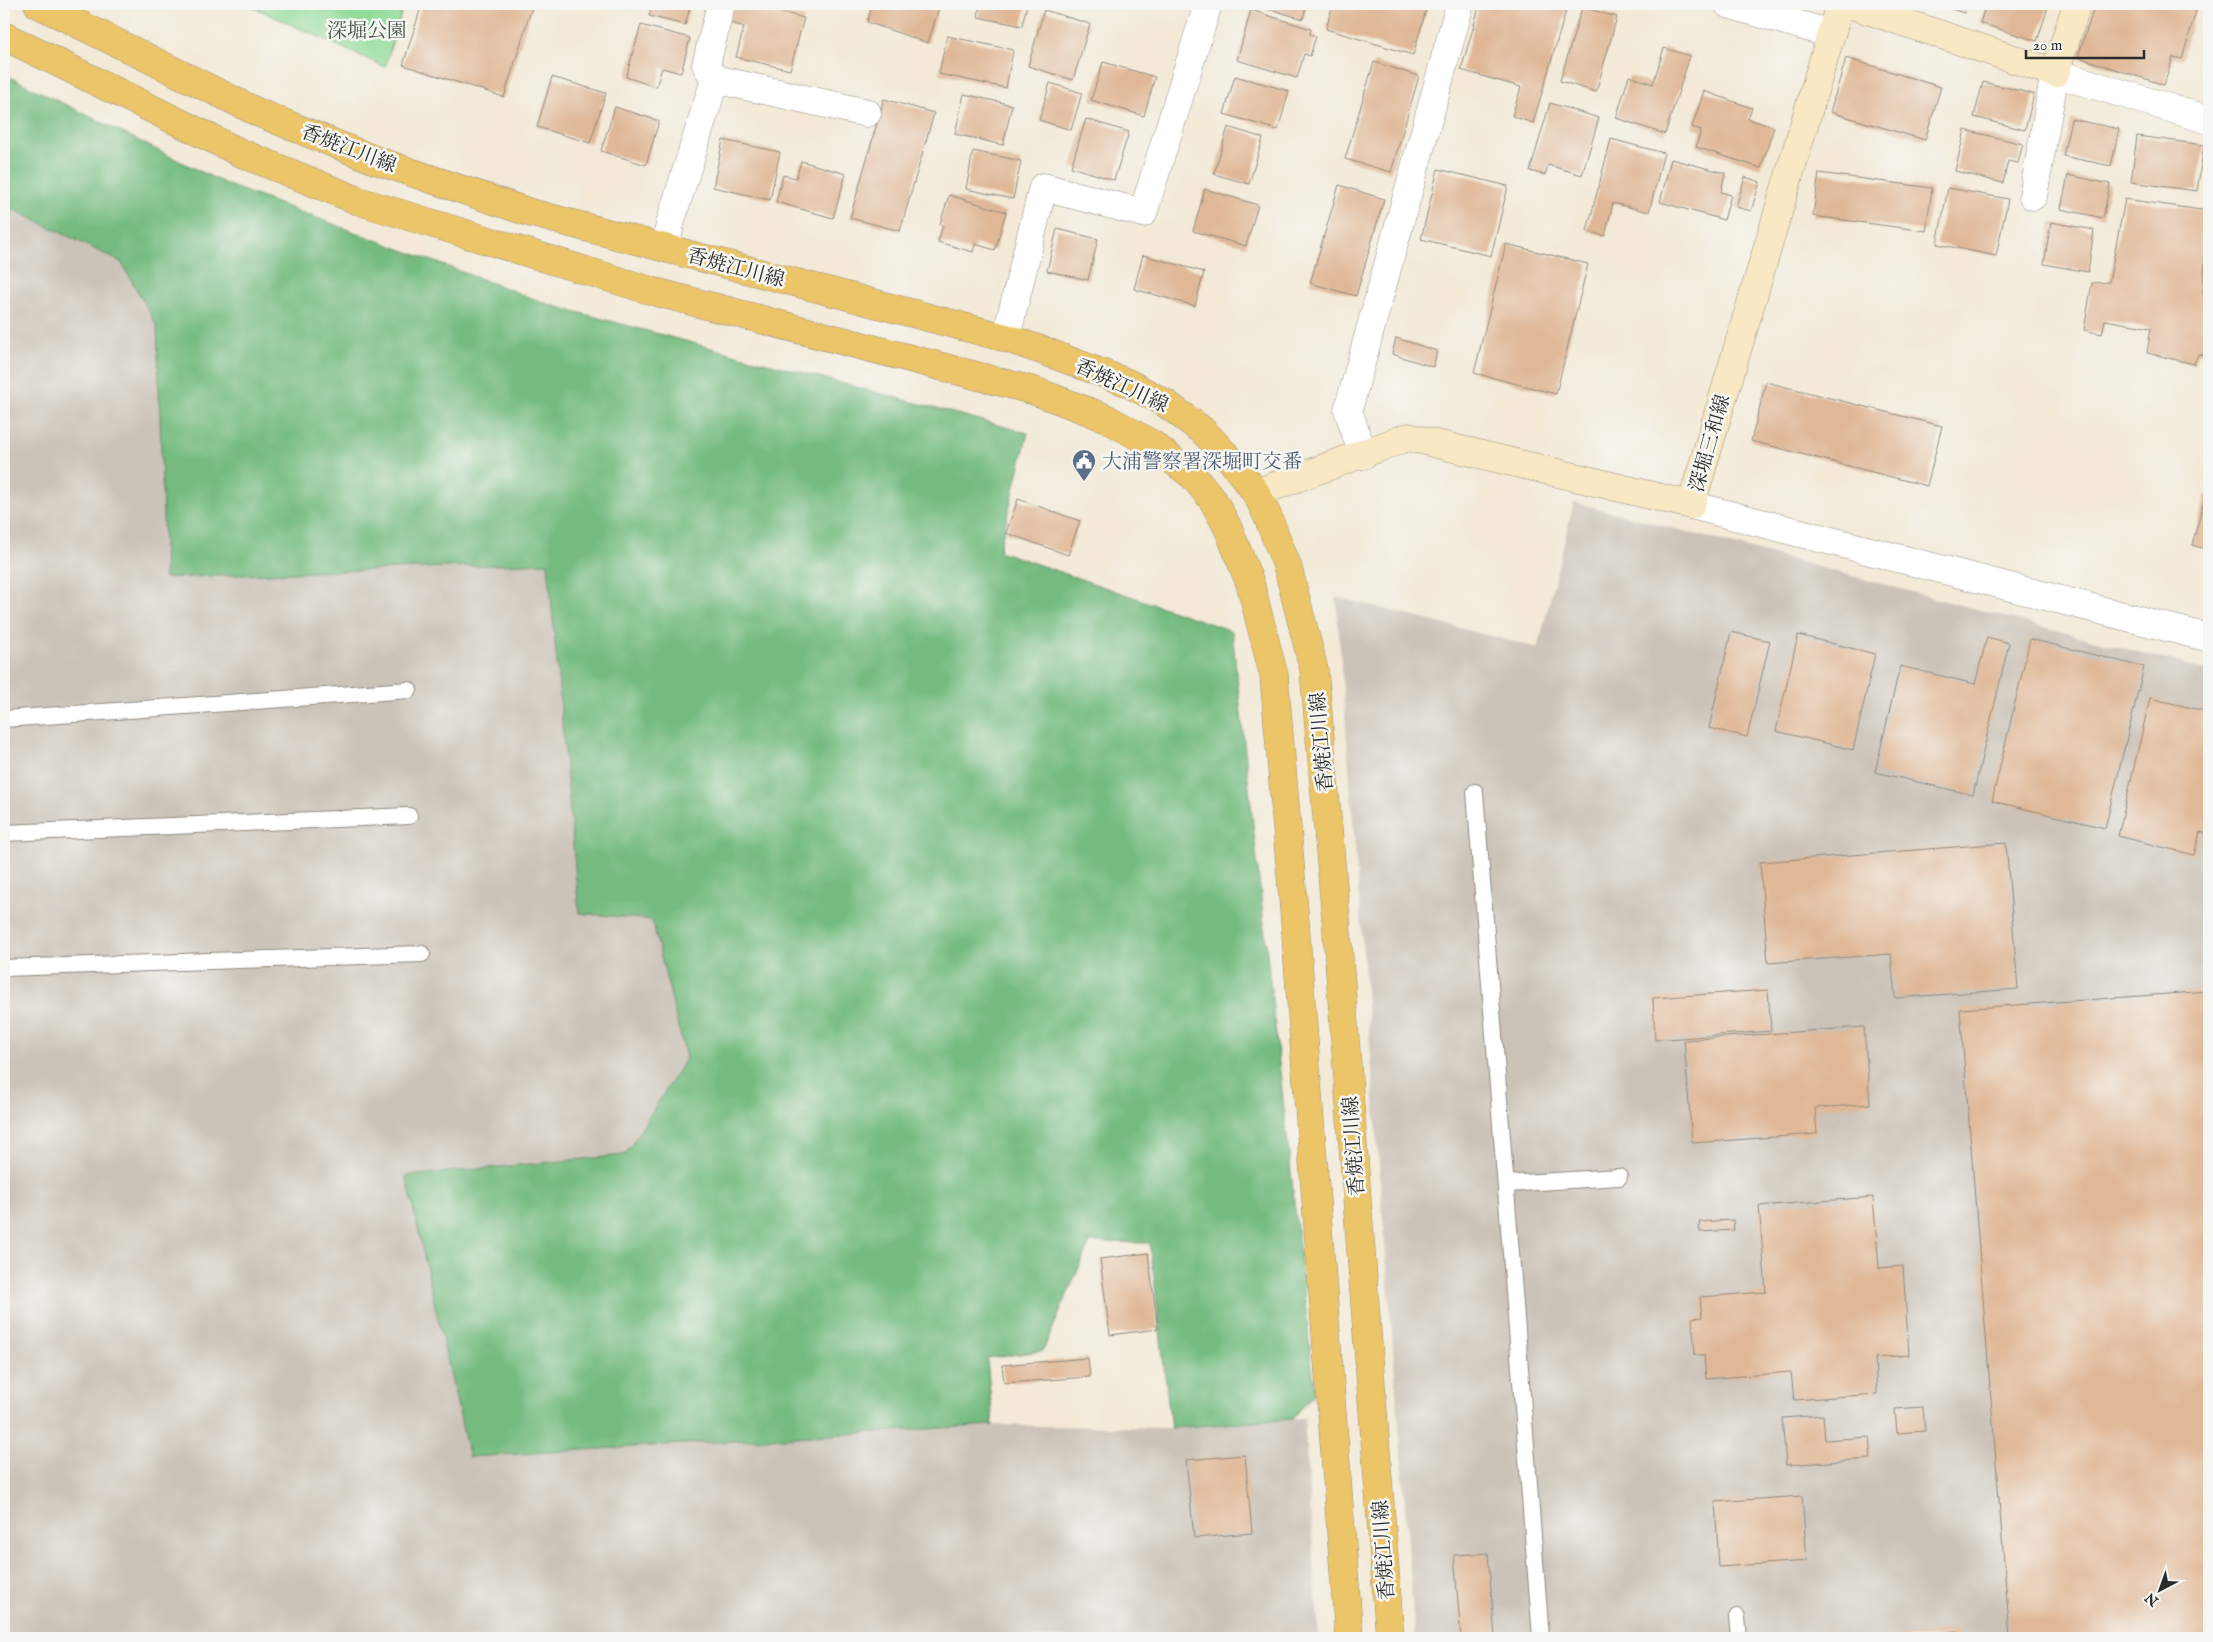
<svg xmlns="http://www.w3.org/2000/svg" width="2213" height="1642" font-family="'IM FELL English','Noto Serif JP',serif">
  <rect width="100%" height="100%" fill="#f6f6f2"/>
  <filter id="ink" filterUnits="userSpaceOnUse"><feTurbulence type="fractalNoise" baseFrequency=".02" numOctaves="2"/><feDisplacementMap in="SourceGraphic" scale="10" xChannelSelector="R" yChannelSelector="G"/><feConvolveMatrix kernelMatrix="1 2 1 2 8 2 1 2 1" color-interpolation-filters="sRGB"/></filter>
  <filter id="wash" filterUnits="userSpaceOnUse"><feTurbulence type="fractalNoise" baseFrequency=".0096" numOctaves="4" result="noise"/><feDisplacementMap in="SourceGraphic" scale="20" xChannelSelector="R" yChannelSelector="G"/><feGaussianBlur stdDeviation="1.12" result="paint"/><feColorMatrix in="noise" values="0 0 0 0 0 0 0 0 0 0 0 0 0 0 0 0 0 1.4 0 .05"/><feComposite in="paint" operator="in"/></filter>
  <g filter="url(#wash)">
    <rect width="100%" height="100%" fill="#f3e9d6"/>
    <g fill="#cbc2b8">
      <polygon points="4,205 121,262 157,326 165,578 548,563 579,913 652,920 686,1058 625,1155 406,1176 469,1457 993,1425 1171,1428 1304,1418 1319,1638 4,1638"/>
      <polygon points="1574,502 2209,671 2209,1638 1415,1638 1336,597 1538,648"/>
    </g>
    <polygon fill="#90db98" stroke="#5e8362" points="246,4 404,4 385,67"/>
    <polygon fill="#74bb80" stroke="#507356" points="4,74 228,185 551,305 1028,433 999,551 1232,631 1315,1393 1292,1419 1171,1428 1150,1243 1090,1242 1043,1351 987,1358 993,1425 469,1457 406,1176 625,1155 686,1058 652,920 579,913 548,563 165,578 157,326 121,262 4,205"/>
    <g id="blocks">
      <g fill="#e0b897">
        <polygon points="422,4 533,4 504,97 403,65"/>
        <polygon points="652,4 691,4 685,25 649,16"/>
        <polygon points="733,4 749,4 804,18 790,70 736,57 744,27 728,22"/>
        <polygon points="873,4 940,4 928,43 867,22"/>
        <polygon points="980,4 1027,4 1022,26 978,17"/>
        <polygon points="1260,4 1307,4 1303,19 1259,6"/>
        <polygon points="1333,4 1415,4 1427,7 1413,55 1326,29"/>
        <polygon points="1480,4 1568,4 1533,123 1512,116 1521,87 1461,70"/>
        <polygon points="1936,4 1967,4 1964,13"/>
        <polygon points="1986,4 2049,4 2037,41 1980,23"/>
        <polygon points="2095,4 2198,4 2182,59 2173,57 2164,85 2078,57"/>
        <polygon points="1582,7 1617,17 1596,92 1560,81"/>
        <polygon points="1044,10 1090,24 1073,80 1028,66"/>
        <polygon points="1251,10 1311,29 1310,34 1316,36 1310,56 1304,54 1297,78 1237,60"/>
        <polygon points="641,25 690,38 681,73 662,68 656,87 626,77"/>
        <polygon points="947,36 1013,50 1006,88 939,74"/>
        <polygon points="1664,48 1690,56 1665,134 1616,118 1629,76 1653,84"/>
        <polygon points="1846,58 1941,87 1925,140 1830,112"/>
        <polygon points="1103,62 1155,77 1144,116 1091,100"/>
        <polygon points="1374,62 1419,76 1391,172 1345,159"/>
        <polygon points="1235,76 1289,91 1278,130 1224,114"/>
        <polygon points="552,77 606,93 590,143 537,127"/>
        <polygon points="1983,82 2034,94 2025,130 1974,117"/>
        <polygon points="1050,83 1082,93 1071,130 1039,120"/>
        <polygon points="1704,91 1752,108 1748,119 1774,127 1761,168 1696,147 1701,130 1692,127"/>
        <polygon points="964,94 1012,105 1003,145 955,134"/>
        <polygon points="884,99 934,113 900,231 850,218"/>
        <polygon points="1550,103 1599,118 1582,175 1548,165 1545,175 1530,171"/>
        <polygon points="615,107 659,121 646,165 601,151"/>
        <polygon points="1086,119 1129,132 1114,180 1071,167"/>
        <polygon points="2071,119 2119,129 2111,166 2063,156"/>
        <polygon points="1228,127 1263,138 1249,184 1214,174"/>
        <polygon points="1965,130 2023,144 2018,163 2008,161 2003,183 1955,171"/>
        <polygon points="2137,136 2204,145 2197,191 2131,182"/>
        <polygon points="1611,139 1664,153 1649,212 1613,203 1605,236 1587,231"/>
        <polygon points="723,140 780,152 770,200 713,187"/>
        <polygon points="973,151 1021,161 1013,199 966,189"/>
        <polygon points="1671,159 1725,173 1721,192 1731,195 1724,220 1660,202"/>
        <polygon points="801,161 846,174 833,218 776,202 783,175 796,178"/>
        <polygon points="1438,169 1508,186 1491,256 1421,239"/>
        <polygon points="1819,173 1932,188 1926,231 1813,216"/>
        <polygon points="2068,175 2110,184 2103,218 2061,209"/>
        <polygon points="1745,177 1760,182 1751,211 1736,207"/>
        <polygon points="1339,185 1384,199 1356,296 1310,283"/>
        <polygon points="1948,188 2008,199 1996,256 1937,244"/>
        <polygon points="1205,189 1258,205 1246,246 1193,231"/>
        <polygon points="949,195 1006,212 995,250 975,244 973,252 938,242 943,225 940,224"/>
        <polygon points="2125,199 2208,211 2203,294 2209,296 2209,356 2198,354 2194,364 2147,353 2151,328 2105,320 2102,334 2084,330 2092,283 2109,282"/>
        <polygon points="2051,222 2094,230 2088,272 2044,264"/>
        <polygon points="1057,229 1098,239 1088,280 1047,271"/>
        <polygon points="1506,244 1588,264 1556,394 1474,373"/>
        <polygon points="1143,255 1204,272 1195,306 1134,289"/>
        <polygon points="1396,338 1437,351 1433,367 1392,354"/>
        <polygon points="1766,382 1942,426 1927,486 1751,441"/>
        <polygon points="2206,494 2209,495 2209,550 2192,545"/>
        <polygon points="1018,499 1080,521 1068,555 1006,533"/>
        <polygon points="1731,632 1770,641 1747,737 1709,728"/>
        <polygon points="1798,635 1875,654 1853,750 1776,731"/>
        <polygon points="1987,637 2009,643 1973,795 1875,772 1900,666 1975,684"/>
        <polygon points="2030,639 2144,667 2105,828 1992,801"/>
        <polygon points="2150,698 2209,712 2209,834 2200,832 2194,855 2118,836"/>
        <polygon points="2006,843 2018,989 1895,998 1891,954 1768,963 1760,862"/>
        <polygon points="1768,990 1771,1031 1655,1040 1653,998"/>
        <polygon points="2209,991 2209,1638 2010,1638 1960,1009"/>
        <polygon points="1864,1027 1870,1104 1815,1108 1817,1134 1692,1143 1684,1040"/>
        <polygon points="1873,1197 1879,1268 1903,1266 1909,1355 1875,1358 1877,1394 1794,1400 1791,1372 1706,1379 1704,1355 1695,1355 1692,1318 1702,1317 1700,1297 1766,1292 1759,1206"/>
        <polygon points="1733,1220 1734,1230 1700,1232 1699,1222"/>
        <polygon points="1148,1253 1158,1329 1110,1335 1100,1259"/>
        <polygon points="1088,1358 1090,1377 1004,1383 1002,1365"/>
        <polygon points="1923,1407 1925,1431 1897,1433 1895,1409"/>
        <polygon points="1823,1415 1825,1440 1869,1437 1871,1459 1786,1465 1782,1418"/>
        <polygon points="1245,1455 1252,1533 1194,1538 1186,1460"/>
        <polygon points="1802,1496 1807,1561 1719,1567 1715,1502"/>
        <polygon points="1488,1553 1495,1638 1461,1638 1454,1555"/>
        <polygon points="1958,1631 1959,1638 1883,1638 1883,1637"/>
      </g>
    </g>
  </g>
  <g filter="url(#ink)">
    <use href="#blocks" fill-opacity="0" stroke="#8f8a80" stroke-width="1"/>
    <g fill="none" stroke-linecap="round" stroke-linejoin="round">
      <g stroke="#8f8a80" stroke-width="18">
        <g id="service">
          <polyline points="4,719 409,690"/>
          <polyline points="1475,792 1541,1638"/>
          <polyline points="4,833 409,816"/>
          <polyline points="4,968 422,954"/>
          <polyline points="1506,1184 1619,1177"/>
          <polyline points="1737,1617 1739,1638"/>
        </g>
      </g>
      <g stroke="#8f8a80" stroke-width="29">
        <g id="minor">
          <polyline points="1728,4 1831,34"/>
          <polyline points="715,79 867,113"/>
          <polyline points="2033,196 2055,73 2209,120"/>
          <polyline points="665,248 671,220 715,79 706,65 721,4"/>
          <polyline points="1006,338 1043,187 1143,213 1208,4"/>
          <polyline points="1363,455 1348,410 1460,4"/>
        </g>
      </g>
      <g stroke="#8f8a80" stroke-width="29">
        <polyline id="tertiary" points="1691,505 2209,638"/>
      </g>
      <g stroke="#8f8a80" stroke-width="29">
        <g id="secondary">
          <polyline points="1849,4 2055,73 2077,4"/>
          <polyline points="1256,493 1408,437 1691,505 1840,4"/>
        </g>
      </g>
      <g stroke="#8f8a80" stroke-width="29">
        <g id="primary">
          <polyline points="38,4 259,113 375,160 528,212 1006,338 1047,352 1128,383 1165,403 1202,430 1231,460 1256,493 1267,515 1288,568 1314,670 1336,919 1390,1638"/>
          <polyline points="4,36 241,153 359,201 652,291 1035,391 1106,418 1152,444 1193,476 1213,500 1228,528 1250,583 1274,676 1295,922 1349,1638"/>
        </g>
      </g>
      <use href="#service" stroke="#fff" stroke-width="16"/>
      <use href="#minor" stroke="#fff" stroke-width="28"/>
      <use href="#tertiary" stroke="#fff" stroke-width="28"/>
      <use href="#secondary" stroke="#f8e8c3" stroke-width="28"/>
      <use href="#primary" stroke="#edc569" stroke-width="28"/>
    </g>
  </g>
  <defs>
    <g id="civic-pin" transform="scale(1.25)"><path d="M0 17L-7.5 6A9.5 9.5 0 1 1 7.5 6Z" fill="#5c6f8a" stroke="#f6f6f2"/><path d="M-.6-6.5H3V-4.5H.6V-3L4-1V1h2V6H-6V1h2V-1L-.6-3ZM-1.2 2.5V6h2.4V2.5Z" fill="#fff"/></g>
  </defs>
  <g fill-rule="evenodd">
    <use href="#civic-pin" x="1084" y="461"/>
  </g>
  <g text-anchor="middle" stroke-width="5" stroke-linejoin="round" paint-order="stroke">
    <g font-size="20" fill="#445746" stroke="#f6f6f2">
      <text x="367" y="37">深堀公園</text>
    </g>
    <g font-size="20" fill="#2b2b2b" stroke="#f6f6f2">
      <text transform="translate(349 148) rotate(21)" y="7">香焼江川線</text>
      <text transform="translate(736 267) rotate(15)" y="7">香焼江川線</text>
      <text transform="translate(1122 385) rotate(25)" y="7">香焼江川線</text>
      <text transform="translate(1709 443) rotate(-74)" y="7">深堀三和線</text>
      <text transform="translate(1321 742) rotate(-95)" y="7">香焼江川線</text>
      <text transform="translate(1353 1146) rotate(-94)" y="7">香焼江川線</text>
      <text transform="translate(1383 1550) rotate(-94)" y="7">香焼江川線</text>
    </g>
    <g font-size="20" fill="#4e5e75" stroke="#f6f6f2" text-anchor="start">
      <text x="1102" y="468">大浦警察署深堀町交番</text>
    </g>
  </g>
  <rect width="2213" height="1642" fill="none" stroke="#f6f6f2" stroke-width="20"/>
  <g transform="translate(2160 1590) rotate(221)" stroke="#f6f6f2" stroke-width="4" paint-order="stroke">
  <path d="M0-4L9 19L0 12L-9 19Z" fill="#2b2b2b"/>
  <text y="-8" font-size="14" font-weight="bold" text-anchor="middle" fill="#2b2b2b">N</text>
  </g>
  <path d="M2026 50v8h118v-8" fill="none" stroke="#2b2b2b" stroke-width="2.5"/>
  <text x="2033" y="50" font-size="15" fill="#2b2b2b" stroke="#f6f6f2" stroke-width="4" paint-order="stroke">20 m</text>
</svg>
